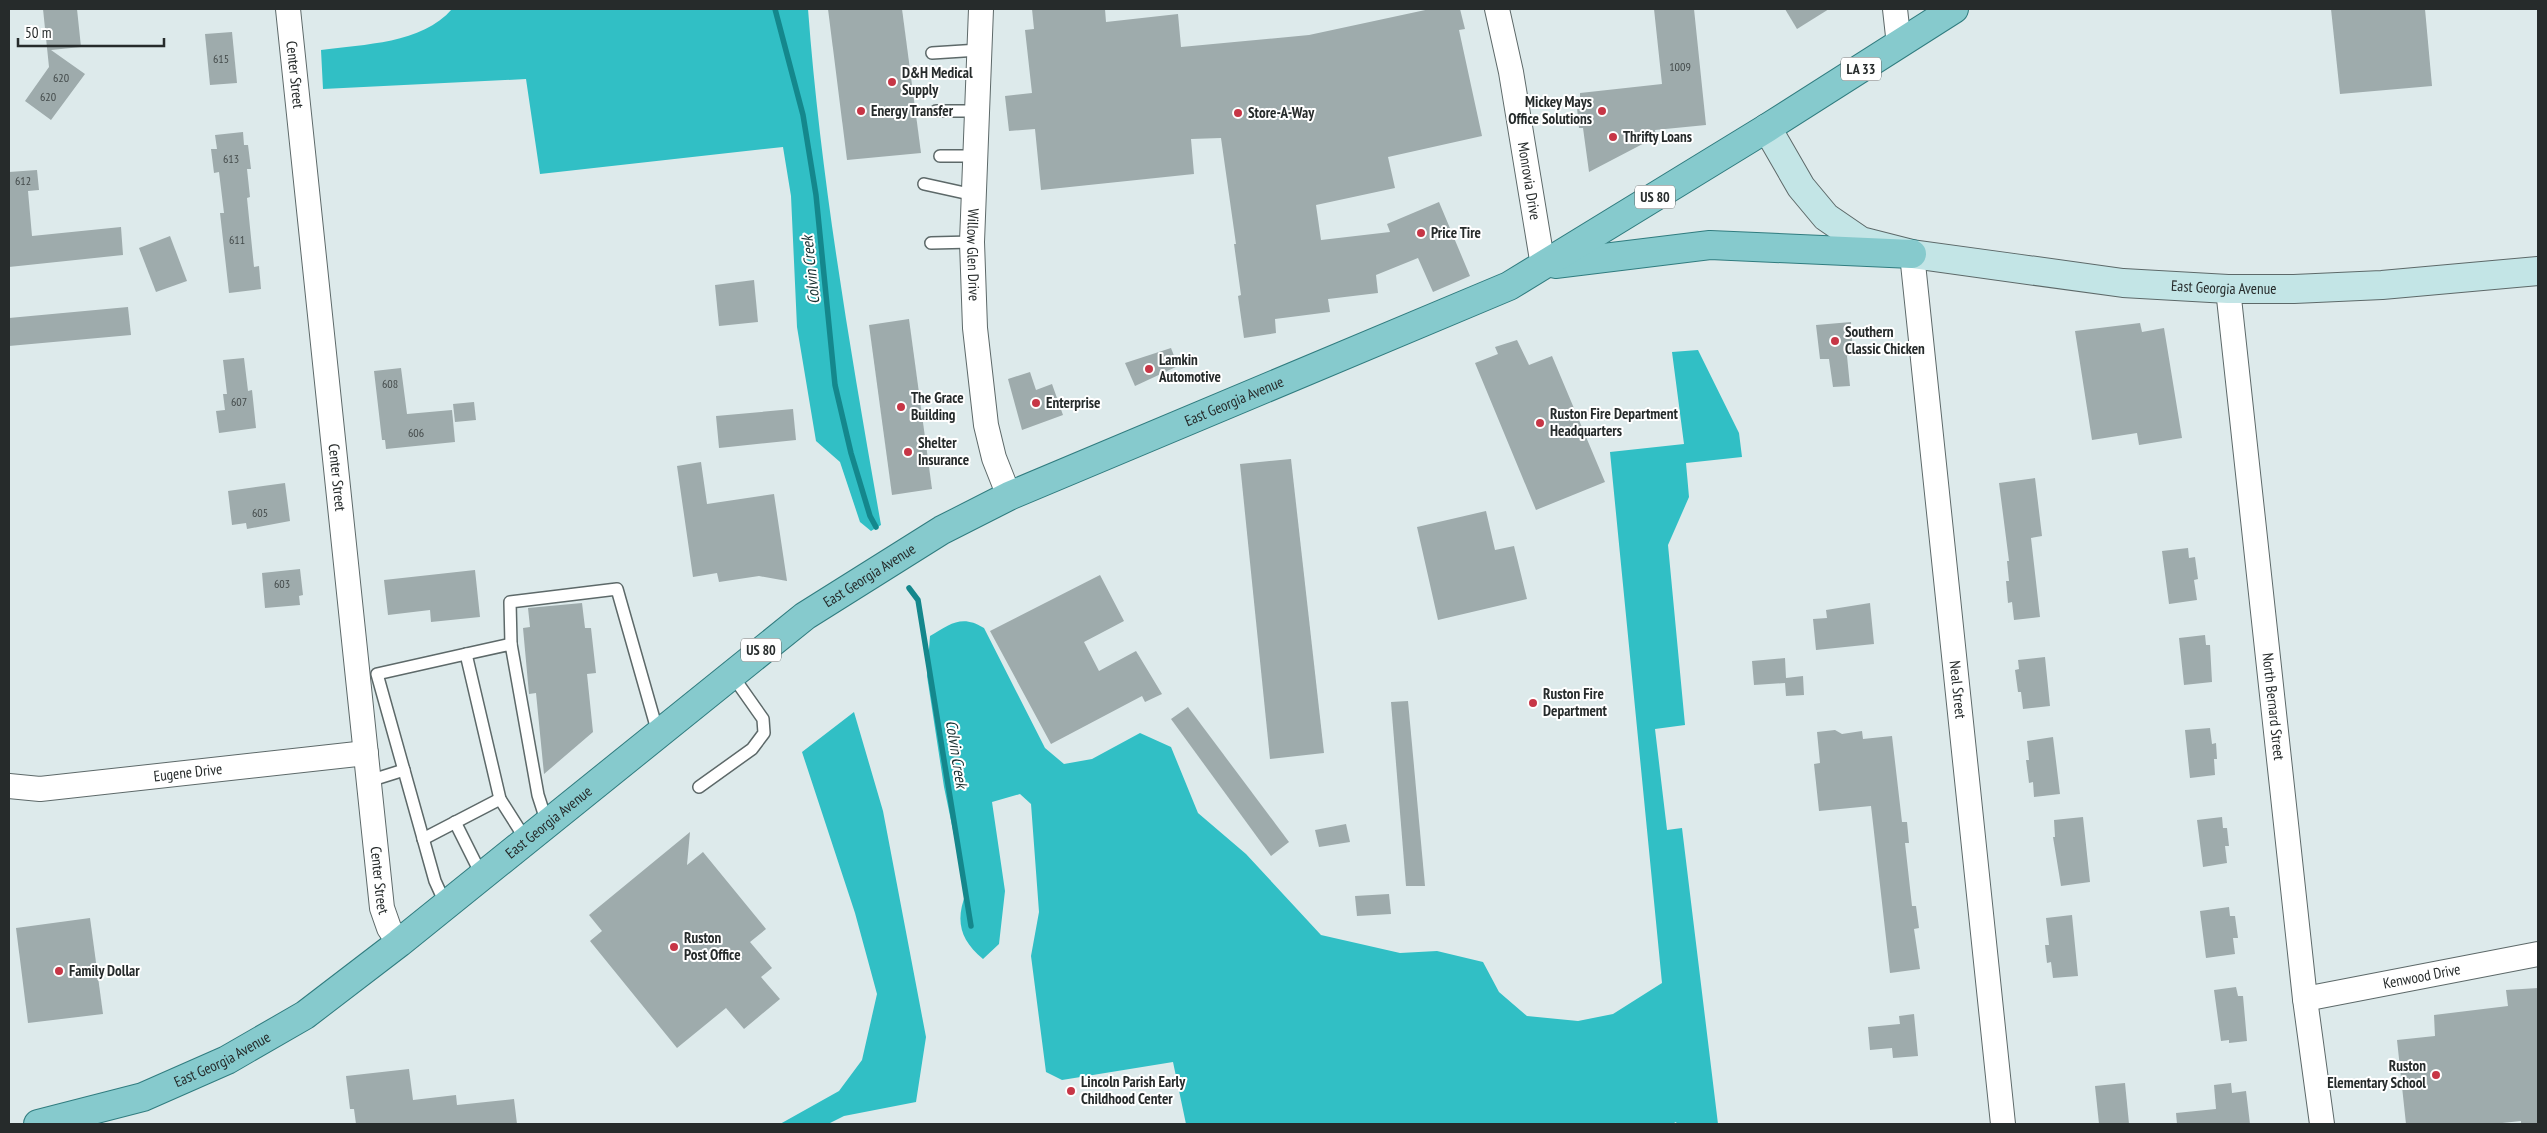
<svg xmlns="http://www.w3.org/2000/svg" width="2547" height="1133" font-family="'PT Sans Narrow',sans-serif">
  <rect width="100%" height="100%" fill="#ddeaeb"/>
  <g fill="#31bfc5">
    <path d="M452,9H808C821,182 851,354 881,525L871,531L860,522L840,462L816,441L797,327L791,196L783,147L540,174L526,79L323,89L321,50C364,44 422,44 452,9Z"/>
    <path d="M1698,350L1739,433L1742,457L1686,463L1689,497L1668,545L1685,725L1655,729L1667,830L1682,828L1718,1124H1677L1676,1122L1672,1124H1186L1173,1062L1062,1080L1046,1072L1031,956L1039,912L1031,804L1020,794L992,802L1005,891L999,944L983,959C960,940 955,921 966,893L944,787L927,676L930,636C950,624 962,614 984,628L1045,748L1064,764L1092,759L1140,733L1171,747L1198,813L1246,854L1321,935L1400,953L1437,951L1483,962L1499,992L1527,1016L1578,1021L1613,1014L1662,983L1610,452L1684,444L1672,352Z"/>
    <polygon points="854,712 883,811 926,1037 916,1102 844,1116 828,1124 780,1124 839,1091 862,1060 877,994 855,913 802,752"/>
  </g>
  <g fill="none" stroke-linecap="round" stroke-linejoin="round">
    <g stroke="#14878c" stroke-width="5.5">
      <polyline points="775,9 803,115 816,195 835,385 851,453 870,516 876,527"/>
      <polyline points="909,588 918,600 971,926"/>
    </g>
  </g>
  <g fill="#9eabac">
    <polygon points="43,9 77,9 81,47 51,50 85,74 51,120 25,101 49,67"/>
    <polygon points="828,9 902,9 921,153 847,160"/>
    <polygon points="1032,9 1105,9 1106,22 1178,14 1181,47 1309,35 1430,9 1460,9 1465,29 1459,30 1482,136 1388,157 1395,188 1316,205 1321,240 1390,232 1387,224 1439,202 1470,276 1433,292 1418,258 1376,275 1378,293 1328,299 1330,312 1275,319 1276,333 1244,338 1238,296 1241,295 1234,244 1236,244 1221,138 1191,139 1194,174 1041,190 1035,129 1009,131 1005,96 1032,93 1025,30 1034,29"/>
    <polygon points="1654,9 1694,9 1706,125 1655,130 1656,137 1589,172 1583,128 1579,128 1576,98 1580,97 1580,93 1662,84"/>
    <polygon points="1785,9 1829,9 1797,29"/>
    <polygon points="2331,9 2425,9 2432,86 2340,94"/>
    <polygon points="232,32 237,83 210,85 205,34"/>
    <polygon points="243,132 244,145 248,145 251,169 247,169 250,197 247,198 254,267 259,266 261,289 229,293 220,213 224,213 219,172 214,173 211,149 217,149 215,135"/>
    <polygon points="37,170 39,190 28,191 32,236 121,227 123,255 9,267 9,172"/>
    <polygon points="170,236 187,281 156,292 139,248"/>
    <polygon points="754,280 758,322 719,326 715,285"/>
    <polygon points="128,307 131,335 9,346 9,318"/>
    <polygon points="909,319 932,489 892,495 869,325"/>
    <polygon points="1851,322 1853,356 1847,356 1850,386 1833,387 1829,359 1820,359 1816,325"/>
    <polygon points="2140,323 2142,332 2164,328 2182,438 2139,445 2137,433 2092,440 2075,331"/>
    <polygon points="1517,340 1529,365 1552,356 1605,482 1536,510 1475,363 1498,354 1495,347"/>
    <polygon points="1171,348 1178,366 1135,386 1125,363"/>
    <polygon points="244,358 248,391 252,390 256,428 219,433 216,411 225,410 223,394 227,394 223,360"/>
    <polygon points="401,368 407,414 452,410 455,442 386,449 385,440 382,440 374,371"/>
    <polygon points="1030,372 1036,390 1052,384 1063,415 1022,430 1008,379"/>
    <polygon points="474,402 476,420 455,422 453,404"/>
    <polygon points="793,409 796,440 719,448 716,416"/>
    <polygon points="1291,459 1324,753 1270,759 1240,464"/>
    <polygon points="701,462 707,504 774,494 787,581 759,576 719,582 717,573 693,577 677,466"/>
    <polygon points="2035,478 2042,536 2031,538 2040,617 2014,620 2012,602 2008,603 2006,581 2009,581 2007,561 2009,561 1999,483"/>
    <polygon points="285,483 290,521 247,529 246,523 232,525 228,491"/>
    <polygon points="1486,511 1495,550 1514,546 1527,599 1438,620 1417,527"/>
    <polygon points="2188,548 2189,558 2195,557 2198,579 2194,580 2197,600 2169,604 2162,551"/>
    <polygon points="300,569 303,595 299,596 300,605 265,608 262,573"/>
    <polygon points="475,570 480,617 431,622 430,610 388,615 384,580"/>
    <polygon points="1100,575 1124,621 1084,642 1099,671 1136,651 1162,694 1145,702 1142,696 1051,744 990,631"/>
    <polygon points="582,603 585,628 591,628 596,673 587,674 593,732 544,774 536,693 529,694 523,628 530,627 528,608"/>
    <polygon points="1870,603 1874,644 1816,650 1813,619 1827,618 1826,610"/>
    <polygon points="2205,635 2206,645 2210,645 2212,682 2184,685 2179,638"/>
    <polygon points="2045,657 2050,706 2023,709 2021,692 2018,692 2015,670 2019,669 2018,660"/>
    <polygon points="1785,658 1786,678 1803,676 1804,695 1786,696 1785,683 1754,685 1752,661"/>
    <polygon points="1408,701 1425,886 1406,886 1391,702"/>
    <polygon points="1188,707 1289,842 1271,856 1171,719"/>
    <polygon points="2210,728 2212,744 2216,743 2217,759 2214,759 2215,775 2190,778 2185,730"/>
    <polygon points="1835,730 1842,734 1862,731 1863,739 1892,736 1902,822 1907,822 1909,843 1905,843 1912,906 1916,906 1919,928 1914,929 1920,969 1890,973 1871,806 1819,811 1814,764 1820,763 1817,732"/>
    <polygon points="2053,737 2060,794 2034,797 2033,782 2029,783 2026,760 2029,760 2027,741"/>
    <polygon points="2083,817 2090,882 2061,886 2053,837 2055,837 2054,820"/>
    <polygon points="2222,817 2223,828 2227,828 2229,846 2225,846 2227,863 2203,867 2197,820"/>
    <polygon points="1346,824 1350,842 1319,847 1315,830"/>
    <polygon points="690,832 687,865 703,852 766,929 750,942 772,968 761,977 780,999 744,1029 726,1008 677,1048 590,941 602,931 589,915"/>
    <polygon points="1389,894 1391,914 1357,916 1355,896"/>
    <polygon points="2229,907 2230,916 2235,916 2238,938 2233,938 2235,954 2206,958 2200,911"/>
    <polygon points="2072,915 2078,976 2053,978 2051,962 2047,963 2045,945 2049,945 2046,918"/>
    <polygon points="90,918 103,1014 28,1023 16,928"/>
    <polygon points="2236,987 2238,996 2243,996 2247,1041 2229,1043 2229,1040 2221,1041 2214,990"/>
    <polygon points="2538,988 2538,1124 2521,1124 2521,1121 2493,1124 2406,1124 2397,1040 2435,1036 2434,1015 2508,1006 2506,990"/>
    <polygon points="1914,1014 1918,1056 1893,1058 1892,1048 1870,1050 1868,1027 1900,1024 1899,1016"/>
    <polygon points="409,1069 413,1100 456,1095 457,1105 514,1099 517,1124 356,1124 354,1109 350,1109 346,1076"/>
    <polygon points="2125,1083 2129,1124 2099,1124 2095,1086"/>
    <polygon points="2231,1083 2232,1093 2246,1091 2250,1124 2177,1124 2176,1113 2216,1109 2214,1085"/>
  </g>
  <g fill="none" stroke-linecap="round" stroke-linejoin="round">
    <g stroke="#5d6969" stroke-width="14">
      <g id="service">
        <polyline points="932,53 979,50"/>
        <polyline points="936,111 977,111"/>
        <polyline points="940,156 975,156"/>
        <polyline points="924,184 974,195"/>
        <polyline points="931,243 972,242"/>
        <polyline points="511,644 510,602 617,589 658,733"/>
        <polyline points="466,654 511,644 538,795 547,823"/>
        <polyline points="369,781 404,770"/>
        <polyline points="699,787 752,749 764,733 763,719 732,675"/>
        <polyline points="455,822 482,876"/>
        <polyline points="423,839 500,799"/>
        <polyline points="446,905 435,881 377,674 466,654 500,799 526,840"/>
      </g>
    </g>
    <g stroke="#5d6969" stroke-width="26">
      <g id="minor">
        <path id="s1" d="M288,9L382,908L389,928L399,943"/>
        <path id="s2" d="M981,9L972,242L975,328L986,425L994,458L1009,496"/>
        <path id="s3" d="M1497,9L1511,72L1543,266"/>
        <polyline points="1895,9 1899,45"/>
        <path id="s4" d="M1912,254L2003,1124"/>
        <path id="s5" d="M2228,289L2305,999L2322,1124"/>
        <path id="s6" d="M9,786L40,789L366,753"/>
        <path id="s7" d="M2305,999L2538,954"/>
      </g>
    </g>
    <g stroke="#5d6969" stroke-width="30">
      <g id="secondary">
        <path id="s8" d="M1767,128L1801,187L1826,217L1861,241L1912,254L2123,283L2228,289H2294L2382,285L2538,271"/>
      </g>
    </g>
    <g stroke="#307c7f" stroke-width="30">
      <g id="primary">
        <polyline points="1555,264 1710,245 1912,254"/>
        <path id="s9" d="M38,1124L143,1097L227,1060L305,1015L399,943L805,616L942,530L1009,496L1509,286L1767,128L1954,9"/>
      </g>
    </g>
    <use href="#service" stroke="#fff" stroke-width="11"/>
    <use href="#minor" stroke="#fff" stroke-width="24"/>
    <use href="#secondary" stroke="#c3e5e6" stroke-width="28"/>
    <use href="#primary" stroke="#86cacd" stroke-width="28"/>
  </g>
  <g fill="#c73646" stroke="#fff" stroke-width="2">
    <circle cx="892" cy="82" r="5"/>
    <circle cx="861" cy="111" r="5"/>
    <circle cx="1602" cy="111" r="5"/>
    <circle cx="1238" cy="113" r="5"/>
    <circle cx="1613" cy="137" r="5"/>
    <circle cx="1421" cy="233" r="5"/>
    <circle cx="1835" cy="341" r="5"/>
    <circle cx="1149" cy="369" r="5"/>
    <circle cx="1036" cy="403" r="5"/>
    <circle cx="901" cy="407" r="5"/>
    <circle cx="1540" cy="423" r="5"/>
    <circle cx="908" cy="452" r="5"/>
    <circle cx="1533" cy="703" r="5"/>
    <circle cx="674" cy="947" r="5"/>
    <circle cx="59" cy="971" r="5"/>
    <circle cx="2436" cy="1075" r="5"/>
    <circle cx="1071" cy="1091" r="5"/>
  </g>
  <g text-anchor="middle" stroke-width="4" stroke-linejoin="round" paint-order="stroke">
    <g font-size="12" fill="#444b4b">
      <text x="221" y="63">615</text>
      <text x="1680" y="71">1009</text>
      <text x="61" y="82">620</text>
      <text x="48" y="101">620</text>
      <text x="231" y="163">613</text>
      <text x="23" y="185">612</text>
      <text x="237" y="244">611</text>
      <text x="390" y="388">608</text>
      <text x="239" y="406">607</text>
      <text x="416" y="437">606</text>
      <text x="260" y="517">605</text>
      <text x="282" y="588">603</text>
    </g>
    <g fill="#fff" stroke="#676b6b" stroke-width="1">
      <rect x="1841" y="57.5" width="40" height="23" rx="4"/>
      <rect x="1635" y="185.5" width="40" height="23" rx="4"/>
      <rect x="741" y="638.5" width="40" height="23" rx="4"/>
    </g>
    <g font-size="14" font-weight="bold" fill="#262b2b">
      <text x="1861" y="74">LA 33</text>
      <text x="1655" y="202">US 80</text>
      <text x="761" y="655">US 80</text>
    </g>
    <g font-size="15" font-weight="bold" fill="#262b2b" stroke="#fff" text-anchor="start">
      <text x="902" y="78">D&amp;H Medical<tspan x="902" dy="17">Supply</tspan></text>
      <text x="1592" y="107" text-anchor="end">Mickey Mays<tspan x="1592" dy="17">Office Solutions</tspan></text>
      <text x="871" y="116">Energy Transfer</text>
      <text x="1248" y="118">Store-A-Way</text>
      <text x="1623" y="142">Thrifty Loans</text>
      <text x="1431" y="238">Price Tire</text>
      <text x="1845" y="337">Southern<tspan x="1845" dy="17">Classic Chicken</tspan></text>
      <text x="1159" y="365">Lamkin<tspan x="1159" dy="17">Automotive</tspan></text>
      <text x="911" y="403">The Grace<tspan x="911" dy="17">Building</tspan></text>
      <text x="1046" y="408">Enterprise</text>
      <text x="1550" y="419">Ruston Fire Department<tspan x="1550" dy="17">Headquarters</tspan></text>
      <text x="918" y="448">Shelter<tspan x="918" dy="17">Insurance</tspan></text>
      <text x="1543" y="699">Ruston Fire<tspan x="1543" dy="17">Department</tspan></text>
      <text x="684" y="943">Ruston<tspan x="684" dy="17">Post Office</tspan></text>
      <text x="69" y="976">Family Dollar</text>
      <text x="2426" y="1071" text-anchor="end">Ruston<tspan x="2426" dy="17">Elementary School</tspan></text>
      <text x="1081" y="1087">Lincoln Parish Early<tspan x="1081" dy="17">Childhood Center</tspan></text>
    </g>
    <g font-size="15" fill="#262b2b" stroke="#fff">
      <text dy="5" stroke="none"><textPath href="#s1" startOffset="66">Center Street</textPath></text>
      <text dy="5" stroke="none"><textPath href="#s3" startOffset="175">Monrovia Drive</textPath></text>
      <text dy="5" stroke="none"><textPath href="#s2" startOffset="246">Willow Glen Drive</textPath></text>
      <text dy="5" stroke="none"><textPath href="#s8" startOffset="516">East Georgia Avenue</textPath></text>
      <text dy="5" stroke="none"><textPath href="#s9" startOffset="1411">East Georgia Avenue</textPath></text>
      <text dy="5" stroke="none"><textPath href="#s1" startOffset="471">Center Street</textPath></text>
      <text dy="5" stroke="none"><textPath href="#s9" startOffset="1006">East Georgia Avenue</textPath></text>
      <text dy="5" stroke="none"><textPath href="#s4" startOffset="438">Neal Street</textPath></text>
      <text dy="5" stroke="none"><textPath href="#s5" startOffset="420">North Bernard Street</textPath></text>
      <text dy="5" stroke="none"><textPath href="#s6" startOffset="180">Eugene Drive</textPath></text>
      <text dy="5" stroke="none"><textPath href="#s9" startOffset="601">East Georgia Avenue</textPath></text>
      <text dy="5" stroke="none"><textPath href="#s1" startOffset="876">Center Street</textPath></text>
      <text dy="5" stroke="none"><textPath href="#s7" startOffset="119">Kenwood Drive</textPath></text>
      <text dy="5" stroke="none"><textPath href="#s9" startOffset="196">East Georgia Avenue</textPath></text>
    </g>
    <g font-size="16" font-style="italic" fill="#172e2f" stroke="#fff">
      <text transform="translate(810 270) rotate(-96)" y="6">Colvin Creek</text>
      <text transform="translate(957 754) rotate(81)" y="6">Colvin Creek</text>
    </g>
  </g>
  <rect width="2547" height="1133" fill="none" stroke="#262b2b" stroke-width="20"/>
  <path d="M18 38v8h146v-8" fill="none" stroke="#262b2b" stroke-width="2.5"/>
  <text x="25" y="38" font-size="15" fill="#262b2b" stroke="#ffffff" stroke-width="4" paint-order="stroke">50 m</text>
</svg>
